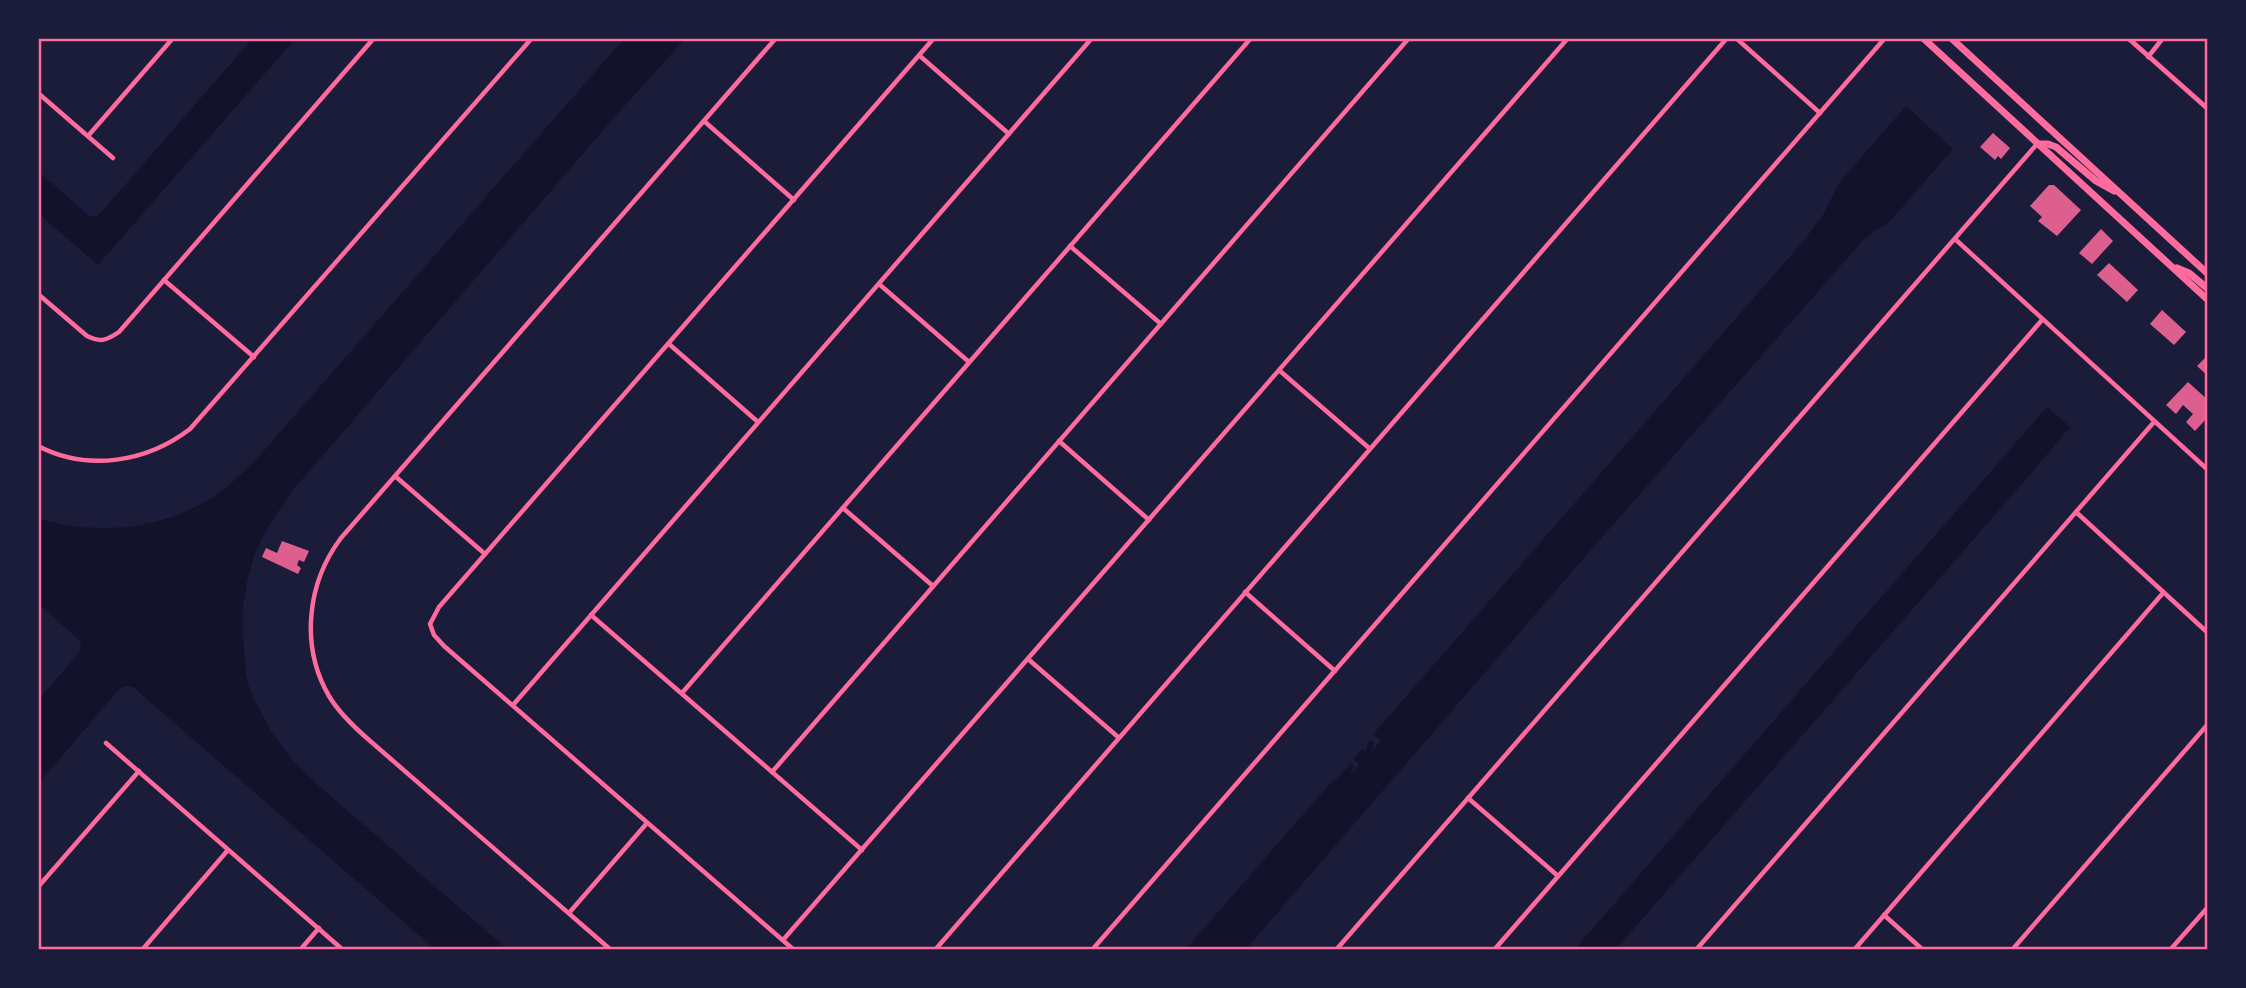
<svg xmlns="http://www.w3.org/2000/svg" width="2246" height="988" font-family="'Roboto Serif',serif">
  <rect width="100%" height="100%" fill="#1b1b3a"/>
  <g fill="#12122b">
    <polygon points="253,38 295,39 98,265 39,214 39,172 88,215 96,217 99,215"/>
    <path d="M624,39H685L618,113L293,490L267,528L254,556L247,582L243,605V636L246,674L250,691L270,730L292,760L319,786L507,949H435L133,687L125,686L119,689L39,783V699L79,653L81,646L80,641L39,604V519C104,537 176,529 229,485C246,471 261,455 275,438Z"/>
    <polygon points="1906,106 1953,149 1890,221 1865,238 1589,552 1246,949 1185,950 1806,238 1823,215 1839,183"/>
    <polygon points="2047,407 2070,427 2034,470 1616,949 1574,950"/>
  </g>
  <polygon fill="#1b1b3a" points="1373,734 1381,741 1370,753 1374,743 1372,740 1369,741 1365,750 1362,749 1353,759 1359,765 1350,775 1354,766 1352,763 1335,780 1333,778 1337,774 1335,772 1340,766 1343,768 1362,746 1360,743"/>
  <g fill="#dd5f8e">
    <polygon points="1993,133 2010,148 2001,159 1998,156 1995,160 1980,147"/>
    <polygon points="2049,185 2054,185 2081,210 2057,236 2038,221 2042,217 2030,206"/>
    <polygon points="2101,229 2113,241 2092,264 2079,253"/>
    <polygon points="2109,263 2138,290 2127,302 2097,275"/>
    <polygon points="2162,310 2186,332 2174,345 2150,324"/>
    <polygon points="2208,355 2208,376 2197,366"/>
    <polygon points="2188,382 2208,400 2208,417 2195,431 2186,422 2193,414 2183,405 2176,414 2166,405"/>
    <polygon points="282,541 309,551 304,562 299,560 297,565 301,568 298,574 262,557 266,548 277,553"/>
  </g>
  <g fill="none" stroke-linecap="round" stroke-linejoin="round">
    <g stroke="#ff6b9d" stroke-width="4.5">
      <polyline points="1736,38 1820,113"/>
      <polyline points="920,56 1009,134"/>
      <polyline points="2148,57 2163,38"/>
      <polyline points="38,93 113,158"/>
      <polyline points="704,121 794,200"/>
      <polyline points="88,136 173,38"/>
      <polyline points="1955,239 2208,470"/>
      <polyline points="1070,246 1161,324"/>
      <polyline points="164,280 254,357"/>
      <polyline points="879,284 969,362"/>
      <path d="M38,294L87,336C101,343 107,340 119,332L374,38"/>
      <polyline points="669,344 758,422"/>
      <polyline points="1280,371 1369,448"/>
      <polyline points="1059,441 1149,520"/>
      <path d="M38,446C88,472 147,462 190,429L532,38"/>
      <polyline points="395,476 485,554"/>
      <polyline points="843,508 933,586"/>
      <polyline points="2076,512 2208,633"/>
      <polyline points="1245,592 1335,671"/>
      <polyline points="591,615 862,850"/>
      <polyline points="1028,659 1118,737"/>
      <polyline points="682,693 1251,38"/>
      <polyline points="513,705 1092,38"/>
      <polyline points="106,743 343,950"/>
      <polyline points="772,772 1409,38"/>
      <polyline points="1468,798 1558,876"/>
      <polyline points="38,887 139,771"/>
      <polyline points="569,913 647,823"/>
      <polyline points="1884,915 1923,950"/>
      <polyline points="783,940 1568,38"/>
      <polyline points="142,950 228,850"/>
      <polyline points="300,950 319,928"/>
      <path d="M611,950L369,740C354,727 339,713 329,696C300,646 307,583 341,538L776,38"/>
      <polyline points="794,950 444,646 434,635 430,624 439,607 934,38"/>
      <polyline points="935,950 1727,38"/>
      <polyline points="1092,950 1885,38"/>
      <polyline points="1336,950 2037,144"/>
      <polyline points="1494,950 2042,320"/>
      <polyline points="1696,950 2154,422"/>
      <polyline points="1854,950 2163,593"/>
      <polyline points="2012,950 2208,724"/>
      <polyline points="2170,950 2208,907"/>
    </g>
    <polyline stroke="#ff6b9d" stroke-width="5" points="2128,38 2208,109"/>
    <g stroke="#ff6b9d" stroke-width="7">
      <polyline points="1923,38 2208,300"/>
      <polyline points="1951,38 2208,274"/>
      <polyline points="2037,144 2048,144 2056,147 2096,181 2114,191"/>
      <polyline points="2177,268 2189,273 2208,289"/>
    </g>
  </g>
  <rect width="2246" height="988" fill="none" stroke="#1b1b3a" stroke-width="80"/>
  <rect x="40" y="40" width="2166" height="908" fill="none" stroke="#ff6b9d" stroke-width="2.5"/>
</svg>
